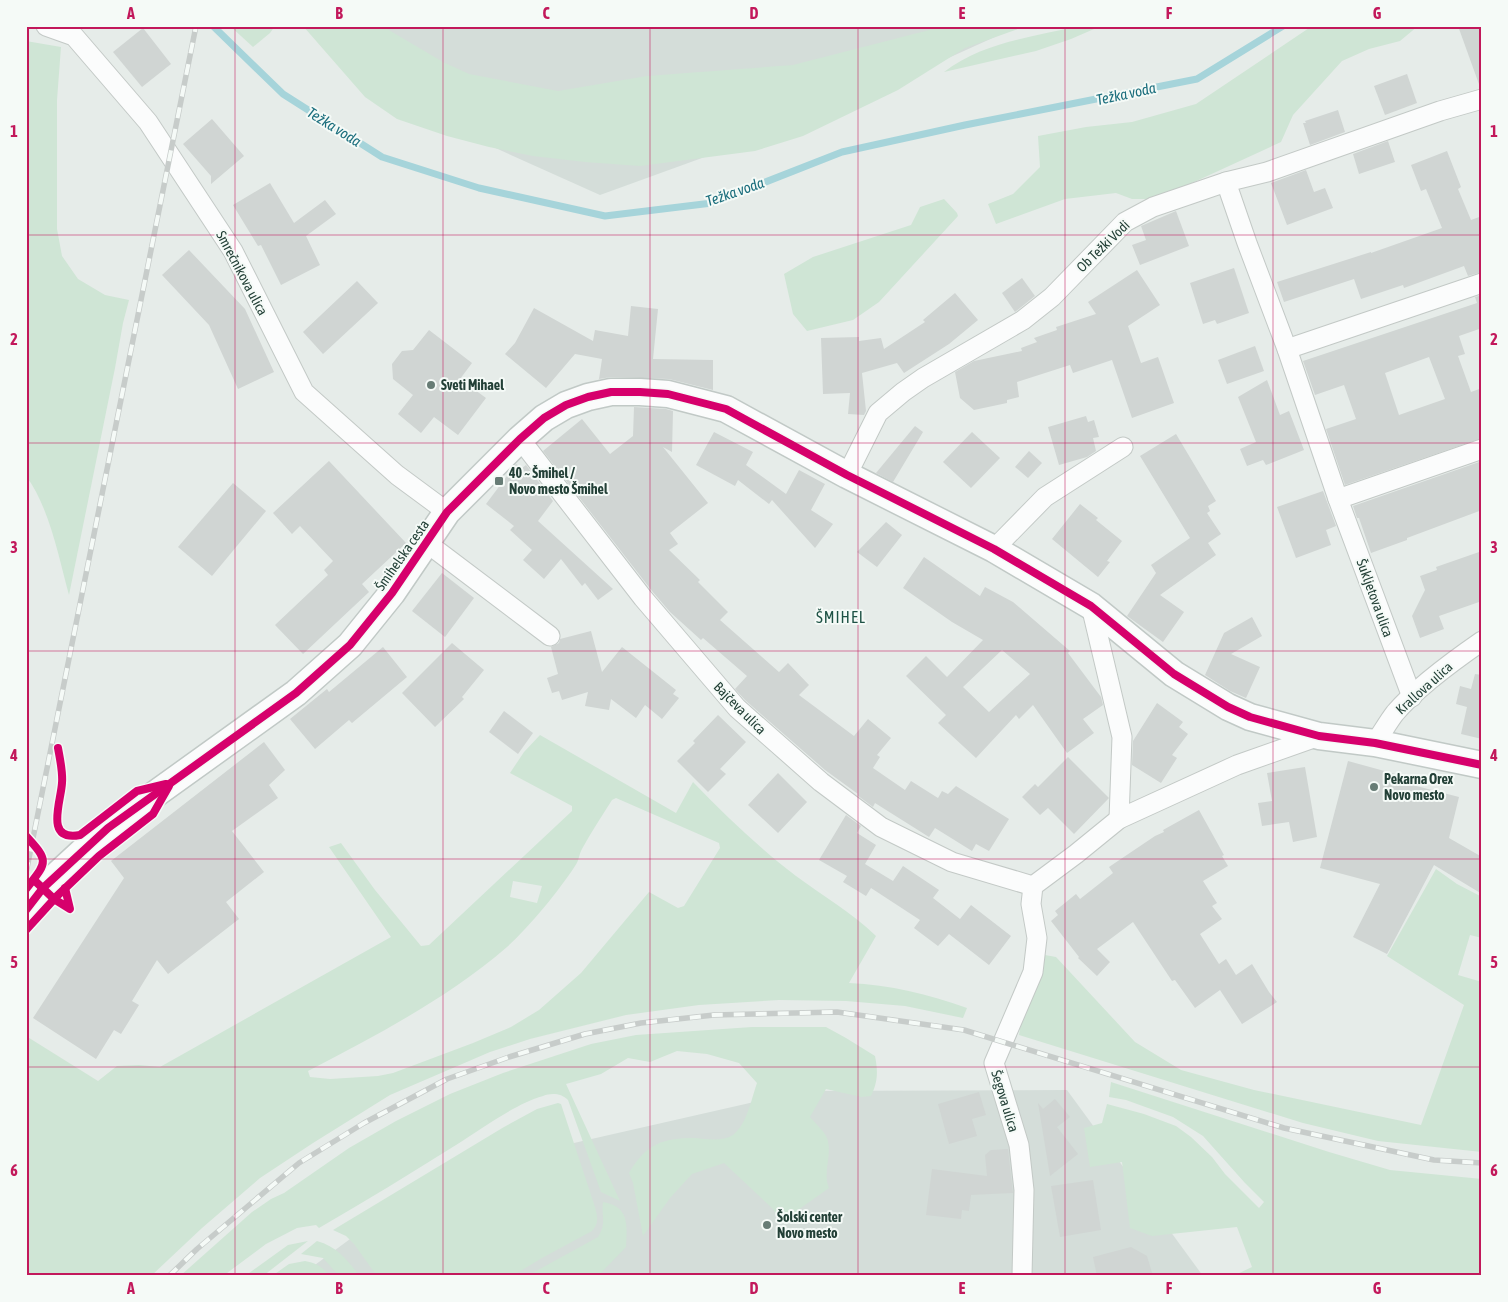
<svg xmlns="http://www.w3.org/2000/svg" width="1508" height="1302" font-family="'Asap Condensed',sans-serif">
  <rect width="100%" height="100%" fill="#e6ece9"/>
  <g fill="#d4ddd9">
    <polygon points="309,26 1019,26 829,112 600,195 375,94"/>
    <polygon points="1067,1090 1203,1276 300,1276 438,1174 802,1091"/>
  </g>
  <g fill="#cfe5d5" fill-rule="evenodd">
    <polygon points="230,26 275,26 270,33 253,47"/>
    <polygon points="303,26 382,26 443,62 469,74 558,91 647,76 793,65 945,26 1026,26 965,48 898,90 803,136 755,151 640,166 585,162 533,156 489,147 447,136 397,119 365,97"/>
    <path d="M1079,26H1101L1071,39L1036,51L944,72C983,42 1033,37 1079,26Z"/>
    <polygon points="1312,26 1418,26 1400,41 1369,49 1342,61 1293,115 1281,142 1192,183 1148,199 1132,199 1116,193 1065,199 996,224 988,204 1013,194 1040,167 1038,136 1086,127 1132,122 1196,104"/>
    <path d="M26,41L61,47L57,100V229L62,256L78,279L105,295L129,300L123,323L115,368L69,595C59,558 49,506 26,476Z"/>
    <polygon points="944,199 957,213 958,216 879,302 853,320 807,331 793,314 784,274 813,257 911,225 920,207"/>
    <path d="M540,735L676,813L693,782C725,815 759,848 796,876C823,896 851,912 876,936L849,983C890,985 928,994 967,1008L963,1018L905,1006L846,1001L779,1000L699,1005L626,1015L530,1039L490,1052L390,1095L313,1143L260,1178L202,1228L151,1276H26V1036L98,1081L117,1066L139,1065L160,1067L391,937L329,847L341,843L375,890L421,946L429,945L572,811V806L510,773L524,752ZM616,798L719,843L720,848L684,906L678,908L649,892L581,973L539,1010L511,1027L473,1043L393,1073L378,1076L330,1079L310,1077L308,1071C377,1035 448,998 507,947C530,926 558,892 575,866C579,861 579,854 582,849C591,832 602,816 612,800ZM513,881L542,886L537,903L510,897Z"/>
    <polygon points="1436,869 1457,884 1482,897 1482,938 1470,935 1458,975 1482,982 1482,1152 1378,1141 1303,1123 1019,1035 1022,1016 1038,985 1045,955 1056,957 1135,1042 1181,1070 1254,1090 1421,1125 1464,1005 1387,956"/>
    <path d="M752,1027H826L846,1038L875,1056C878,1071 878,1082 871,1096L861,1097L826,1089L810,1117C815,1123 824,1131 827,1138C833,1155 822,1172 829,1188L781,1222L773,1209L724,1163L692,1174L670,1198L643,1236L633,1183L629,1173C646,1144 662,1138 695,1138C707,1139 722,1142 733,1135C747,1124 751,1100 757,1083L739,1063L707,1054L677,1051L650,1062L628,1058L601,1074L566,1084L620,1201L601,1192L568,1100C561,1093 551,1093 543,1096C515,1104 481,1129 456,1145C411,1173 366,1201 319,1228L316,1225L297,1228L266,1244L223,1276H180L252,1212L271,1199L284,1193L349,1148L396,1121L450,1094L503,1073L591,1044L636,1035Z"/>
    <polygon points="1111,1082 1329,1152 1390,1170 1482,1179 1482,1276 1233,1276 1252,1267 1237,1227 1152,1236 1130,1228 1122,1162 1090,1167 1084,1128 1102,1123 1107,1104 1144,1114 1176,1126 1191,1137 1212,1157 1225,1174 1259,1208 1264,1202 1245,1183 1203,1136 1173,1117 1126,1100 1109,1097"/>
    <path d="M558,1103L561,1104L594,1204C597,1214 600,1223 592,1231L542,1258L512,1276H377L354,1244L346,1236L333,1230L504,1127L537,1109Z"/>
    <path d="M603,1202C630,1207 627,1225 626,1247L598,1276H527L598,1237C607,1223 601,1216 603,1202Z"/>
    <polygon points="308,1241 263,1276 245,1276 288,1245"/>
    <path d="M317,1241C338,1247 347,1260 360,1276H339L323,1258L301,1254Z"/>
    <path d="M305,1261C316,1263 323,1267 330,1276H272L289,1264Z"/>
  </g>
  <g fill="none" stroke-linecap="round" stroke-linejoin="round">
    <polyline stroke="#a6d4da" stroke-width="7" points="213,26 283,94 382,157 479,188 605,216 712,203 842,152 965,125 1197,79 1283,26"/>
  </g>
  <g fill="#d0d5d3" fill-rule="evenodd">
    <polygon points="1458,26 1482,26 1482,86 1480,87"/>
    <polygon points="143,28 171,64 142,87 113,52"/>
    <polygon points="1407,74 1417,103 1385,115 1374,86"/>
    <polygon points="1338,110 1345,132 1310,145 1303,123 1306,123 1305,121"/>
    <polygon points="212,119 244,156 211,184 211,176 183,144"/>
    <polygon points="1388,141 1395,162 1359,174 1353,154"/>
    <polygon points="1447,151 1461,187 1458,189 1471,220 1482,216 1482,272 1468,276 1464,266 1404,288 1403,285 1361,299 1354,279 1284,302 1277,282 1371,252 1371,253 1442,228 1426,189 1421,191 1411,165"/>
    <polygon points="1306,170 1314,192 1325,188 1333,208 1287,225 1271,183"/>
    <polygon points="270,183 294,223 325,200 336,214 306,236 320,265 281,285 261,245 258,246 233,205"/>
    <polygon points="1176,211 1189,246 1140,265 1132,245 1146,240 1141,226"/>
    <polygon points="189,250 245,309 274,372 238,389 209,325 162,275"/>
    <polygon points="1234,268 1249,313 1217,324 1215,320 1203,324 1190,283"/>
    <polygon points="1137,270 1160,305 1128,326 1141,363 1158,357 1174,403 1132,418 1112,360 1073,373 1070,365 1017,382 1019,397 1007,400 1007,403 974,410 960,398 955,372 974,361 1022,351 1021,348 1037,342 1034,338 1057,330 1056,327 1096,314 1088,302"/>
    <polygon points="1022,278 1035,296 1015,312 1002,293"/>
    <polygon points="357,281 378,303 323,354 303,332"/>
    <polygon points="955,293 978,320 949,344 904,373 897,363 862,373 866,411 864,415 848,414 850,393 823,394 821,338 859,337 859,341 881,338 884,349 925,322 923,320"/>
    <path d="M1482,295V328L1459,336L1465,354L1458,356L1471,392L1482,388V438L1345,485L1326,429L1356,419L1344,385L1315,395L1303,361L1477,303L1475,297ZM1429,357L1445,399L1399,415L1385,373Z"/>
    <polygon points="631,306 658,309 653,359 713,360 713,390 669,379 611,377 599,379 602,359 575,354 546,388 505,354 515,343 534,308 593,341 595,330 628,336"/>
    <polygon points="429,330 472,363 460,379 486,398 458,435 434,417 421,433 398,414 413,395 393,379 392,364 402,351 413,350"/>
    <polygon points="1255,346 1264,371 1227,384 1218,360"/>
    <polygon points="1267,380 1280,415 1289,411 1304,450 1266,465 1263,460 1247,466 1240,449 1256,442 1238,397"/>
    <polygon points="634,407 666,409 673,411 672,452 663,447 708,503 670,533 678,544 669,550 700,580 698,582 728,612 720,620 779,672 788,663 809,685 799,695 854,736 868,719 891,738 877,755 880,757 873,768 905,790 911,781 938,798 942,791 948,794 956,786 1009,819 989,851 976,844 972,851 935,828 929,837 875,803 873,807 857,795 858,794 825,770 745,700 735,689 747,676 703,638 701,640 670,612 652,591 543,451 582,419 610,454 633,436"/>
    <polygon points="1086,416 1088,422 1094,420 1099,437 1093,438 1096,451 1087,457 1059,465 1048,427"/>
    <polygon points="915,426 923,432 893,482 876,473"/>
    <polygon points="714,432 753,452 746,465 786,494 799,470 825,484 811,510 833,524 815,548 772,500 769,504 738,480 735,486 696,465"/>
    <polygon points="972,432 1000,458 971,488 943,462"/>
    <polygon points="1176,434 1216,501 1208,506 1210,511 1207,513 1221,534 1208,543 1216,555 1160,595 1184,612 1163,642 1127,616 1156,573 1151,565 1190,538 1140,456"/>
    <polygon points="1029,451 1042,463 1028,478 1015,467"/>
    <polygon points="329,461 406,543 362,584 369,592 303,654 275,625 328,575 324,570 333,561 300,526 292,534 273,513"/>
    <polygon points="1482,461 1482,510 1407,538 1407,540 1371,553 1359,518 1357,518 1353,506"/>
    <polygon points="516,464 522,468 526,465 553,501 538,521 613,589 598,600 585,583 582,586 561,559 544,579 523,560 532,550 510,530 514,526 486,504"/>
    <polygon points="233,483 266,511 212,576 178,547"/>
    <polygon points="1323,491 1336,526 1326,530 1331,545 1296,558 1277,507"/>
    <polygon points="1080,504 1098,518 1096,520 1122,541 1107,561 1110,562 1098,577 1052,539"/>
    <polygon points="886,522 902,535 877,567 857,552"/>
    <polygon points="1482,551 1482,601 1439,616 1444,629 1420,638 1412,616 1425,590 1420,576 1437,570 1436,567"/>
    <path d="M924,557L980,596L985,587L1013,602L1070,651L1068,653L1101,697L1103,705L1083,719L1094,733L1067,753L1033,705L1019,719L1016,715L976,758L938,723L946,715L906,676L926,656L947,677L983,640L952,622L903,588ZM1002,650L1030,674L989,712L963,687Z"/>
    <polygon points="442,573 474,598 445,637 412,611"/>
    <polygon points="1252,617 1262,636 1231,654 1260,667 1246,698 1230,691 1205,675 1224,633"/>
    <polygon points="591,631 602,672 622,647 676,690 673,694 679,698 662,719 645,705 636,718 611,699 609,710 585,706 588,692 562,700 559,691 552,693 547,678 558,674 551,647 559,643 560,639"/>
    <polygon points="452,643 484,670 462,697 464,699 435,727 402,693"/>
    <polygon points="383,647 407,677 352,723 349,720 315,749 290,719 327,689 329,692"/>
    <polygon points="1475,674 1482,675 1482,739 1461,734 1467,707 1456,704 1460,686 1471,689"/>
    <polygon points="1157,703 1183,722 1179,727 1188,734 1172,755 1177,758 1161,783 1132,765 1133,741"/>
    <polygon points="504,711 533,733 518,754 489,732"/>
    <polygon points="718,715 746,742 720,769 726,774 708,792 677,761 695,743 693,741"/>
    <polygon points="264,742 285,770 269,785 278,798 232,831 264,872 226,902 239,919 168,974 157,960 132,1001 139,1005 121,1034 114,1030 96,1059 33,1018 124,878 111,861"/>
    <polygon points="1068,757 1109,798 1074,834 1048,808 1040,815 1022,797 1035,784 1038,787"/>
    <polygon points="1348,761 1399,775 1397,781 1459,797 1449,838 1482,857 1482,894 1434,865 1387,954 1353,937 1380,884 1320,868"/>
    <polygon points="1305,767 1317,837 1293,842 1289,822 1262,826 1258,803 1272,801 1267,773"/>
    <polygon points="778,773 807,802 778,833 748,805"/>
    <polygon points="1199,810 1224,855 1222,856 1228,866 1203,881 1217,903 1212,906 1222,919 1200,934 1219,964 1226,959 1236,975 1252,964 1269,992 1277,1002 1242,1024 1220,990 1195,1008 1175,980 1172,981 1133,922 1097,949 1110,962 1097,976 1078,958 1079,957 1051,921 1058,915 1055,911 1076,894 1080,899 1113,873 1109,867 1155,836 1164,832 1163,830"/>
    <polygon points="846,815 861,826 857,833 876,845 865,864 893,881 903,866 939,890 933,898 960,919 971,905 1011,936 989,965 949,934 938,946 914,928 920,920 871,888 866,896 843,882 847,876 819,860"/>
    <polygon points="979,1092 986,1115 972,1119 977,1136 949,1144 938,1104"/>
    <polygon points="1055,1099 1070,1117 1057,1127 1078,1154 1050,1176 1038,1103 1043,1109"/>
    <polygon points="1008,1149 1013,1193 971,1195 969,1211 962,1210 961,1219 926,1215 932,1169 987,1176 985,1155 991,1150"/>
    <polygon points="1093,1180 1101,1230 1060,1237 1051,1186"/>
    <polygon points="1131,1247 1147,1256 1153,1276 1097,1276 1093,1257"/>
  </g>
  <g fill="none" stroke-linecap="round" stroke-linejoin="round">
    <g stroke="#c3c9c6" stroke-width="21">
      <g id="street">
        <polyline points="46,26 74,36 148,122 233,251 304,392 397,475 447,512"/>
        <polyline points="1226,182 1247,243 1287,349 1338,499 1412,697"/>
        <polyline points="1287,349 1482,283"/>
        <polyline points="520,439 643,598 737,708 821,782 881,827 952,862 1033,886"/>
        <polyline points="847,475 878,413 903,392 923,378 1023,320 1052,297 1125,222 1153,207 1226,182 1267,172 1440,111 1482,99"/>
        <polyline points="1338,499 1482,449"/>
        <polyline points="427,543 550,636"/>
        <polyline points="994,549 1045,497 1123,447"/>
        <polyline points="1091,606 1122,737 1119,819"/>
        <path d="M1375,743C1382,733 1388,722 1395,713C1417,687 1453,661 1482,641"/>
        <polyline points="1022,1276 1024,1190 1019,1145 994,1063 1033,972 1037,938 1031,904 1033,886 1076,854 1119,819 1237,765 1319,736"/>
      </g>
    </g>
    <g stroke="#c1c9c6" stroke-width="29">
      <polyline id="secondary" points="26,910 43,888 108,828 296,693 350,645 392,593 447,512 520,439 544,418 566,405 588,397 611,392 640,392 668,394 726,409 847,475 994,549 1091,606 1174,674 1228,707 1250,717 1319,736 1375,743 1482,765"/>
    </g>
    <use href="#street" stroke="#fbfcfc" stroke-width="19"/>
    <use href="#secondary" stroke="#fbfcfc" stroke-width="26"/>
    <g stroke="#c7ccca" stroke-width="5.5">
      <g id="rail">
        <polyline points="26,873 196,26"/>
        <polyline points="169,1276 197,1249 299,1163 364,1123 447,1079 509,1057 585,1034 641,1023 714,1015 837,1012 964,1030 1284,1128 1434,1160 1482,1163"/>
      </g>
    </g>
    <use href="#rail" stroke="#f5faf7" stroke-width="4" stroke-dasharray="11" stroke-linecap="butt"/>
    <g stroke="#f5faf7" stroke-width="11">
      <g id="cycleway">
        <path d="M58,748C60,759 63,772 62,783C61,802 44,842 80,835L137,791L166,784"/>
        <path d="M26,836C50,862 47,862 26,889"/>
        <polyline points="34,880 54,899 70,909 65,888"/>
        <polyline points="26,910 43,888 108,828 296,693 350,645 392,593 447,512 520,439 544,418 566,405 588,397 611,392 640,392 668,394 726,409 847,475 994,549 1091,606 1174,674 1228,707 1250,717 1319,736 1375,743 1482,765"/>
        <polyline points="26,930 57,896 99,856 153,814 169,786"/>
      </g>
    </g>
    <use href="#cycleway" stroke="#d6006c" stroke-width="8"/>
  </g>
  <path fill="none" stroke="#c2185b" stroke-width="1" stroke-opacity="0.55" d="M235,26V1276M443,26V1276M650,26V1276M858,26V1276M1065,26V1276M1273,26V1276M26,235H1482M26,443H1482M26,651H1482M26,859H1482M26,1067H1482"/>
  <g fill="#677c75" stroke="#f5faf7" stroke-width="2">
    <circle cx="431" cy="385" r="5"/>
    <rect x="494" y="476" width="10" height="10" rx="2.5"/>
    <circle cx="1374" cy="787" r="5"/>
    <circle cx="767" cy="1225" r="5"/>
  </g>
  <g text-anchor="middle" stroke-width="4" stroke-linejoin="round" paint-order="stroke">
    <g font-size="14" fill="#234037" stroke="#f5faf7">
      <text transform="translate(1103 246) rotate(-44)" y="5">Ob Težki Vodi</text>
      <text transform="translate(242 273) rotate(62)" y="5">Smrečnikova ulica</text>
      <text transform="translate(402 555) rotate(-55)" y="5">Šmihelska cesta</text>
      <text transform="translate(1375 598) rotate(70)" y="5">Šukljetova ulica</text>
      <text transform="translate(1424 688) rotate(-42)" y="5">Krallova ulica</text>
      <text transform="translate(740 708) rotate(45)" y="5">Bajčeva ulica</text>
      <text transform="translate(1005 1101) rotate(73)" y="5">Šegova ulica</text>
    </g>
    <g font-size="14" font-weight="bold" fill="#234037" stroke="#f5faf7" text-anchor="start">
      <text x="441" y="390">Sveti Mihael</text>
      <text x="509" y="478">40 ~ Šmihel /<tspan x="509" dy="16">Novo mesto Šmihel</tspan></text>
      <text x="1384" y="784">Pekarna Orex<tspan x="1384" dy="16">Novo mesto</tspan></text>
      <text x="777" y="1222">Šolski center<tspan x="777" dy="16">Novo mesto</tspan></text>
    </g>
    <g font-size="15" font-style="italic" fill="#1b6e7d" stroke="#f5faf7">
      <text transform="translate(1126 94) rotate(-12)" y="5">Težka voda</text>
      <text transform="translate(334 127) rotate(32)" y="5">Težka voda</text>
      <text transform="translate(735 192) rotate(-19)" y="5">Težka voda</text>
    </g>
    <g font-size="16" letter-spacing="1" fill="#1e5245" stroke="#f5faf7">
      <text x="841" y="623">ŠMIHEL</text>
    </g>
  </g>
  <rect width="1508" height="1302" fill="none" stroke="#f5faf7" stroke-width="55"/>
  <rect x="28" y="28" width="1452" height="1246" fill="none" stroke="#c2185b" stroke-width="2"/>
  <g font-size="16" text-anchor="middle" font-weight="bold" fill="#c2185b">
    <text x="131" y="19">A</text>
    <text x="339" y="19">B</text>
    <text x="546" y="19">C</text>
    <text x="754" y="19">D</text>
    <text x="962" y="19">E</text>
    <text x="1169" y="19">F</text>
    <text x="1377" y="19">G</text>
    <text x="14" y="137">1</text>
    <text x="1494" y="137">1</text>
    <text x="14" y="345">2</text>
    <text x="1494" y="345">2</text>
    <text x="14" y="553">3</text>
    <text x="1494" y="553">3</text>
    <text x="14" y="761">4</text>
    <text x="1494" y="761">4</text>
    <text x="14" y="968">5</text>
    <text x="1494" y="968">5</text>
    <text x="14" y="1176">6</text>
    <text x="1494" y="1176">6</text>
    <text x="131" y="1294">A</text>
    <text x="339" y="1294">B</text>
    <text x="546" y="1294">C</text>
    <text x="754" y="1294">D</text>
    <text x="962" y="1294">E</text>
    <text x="1169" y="1294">F</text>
    <text x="1377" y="1294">G</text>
  </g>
</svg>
